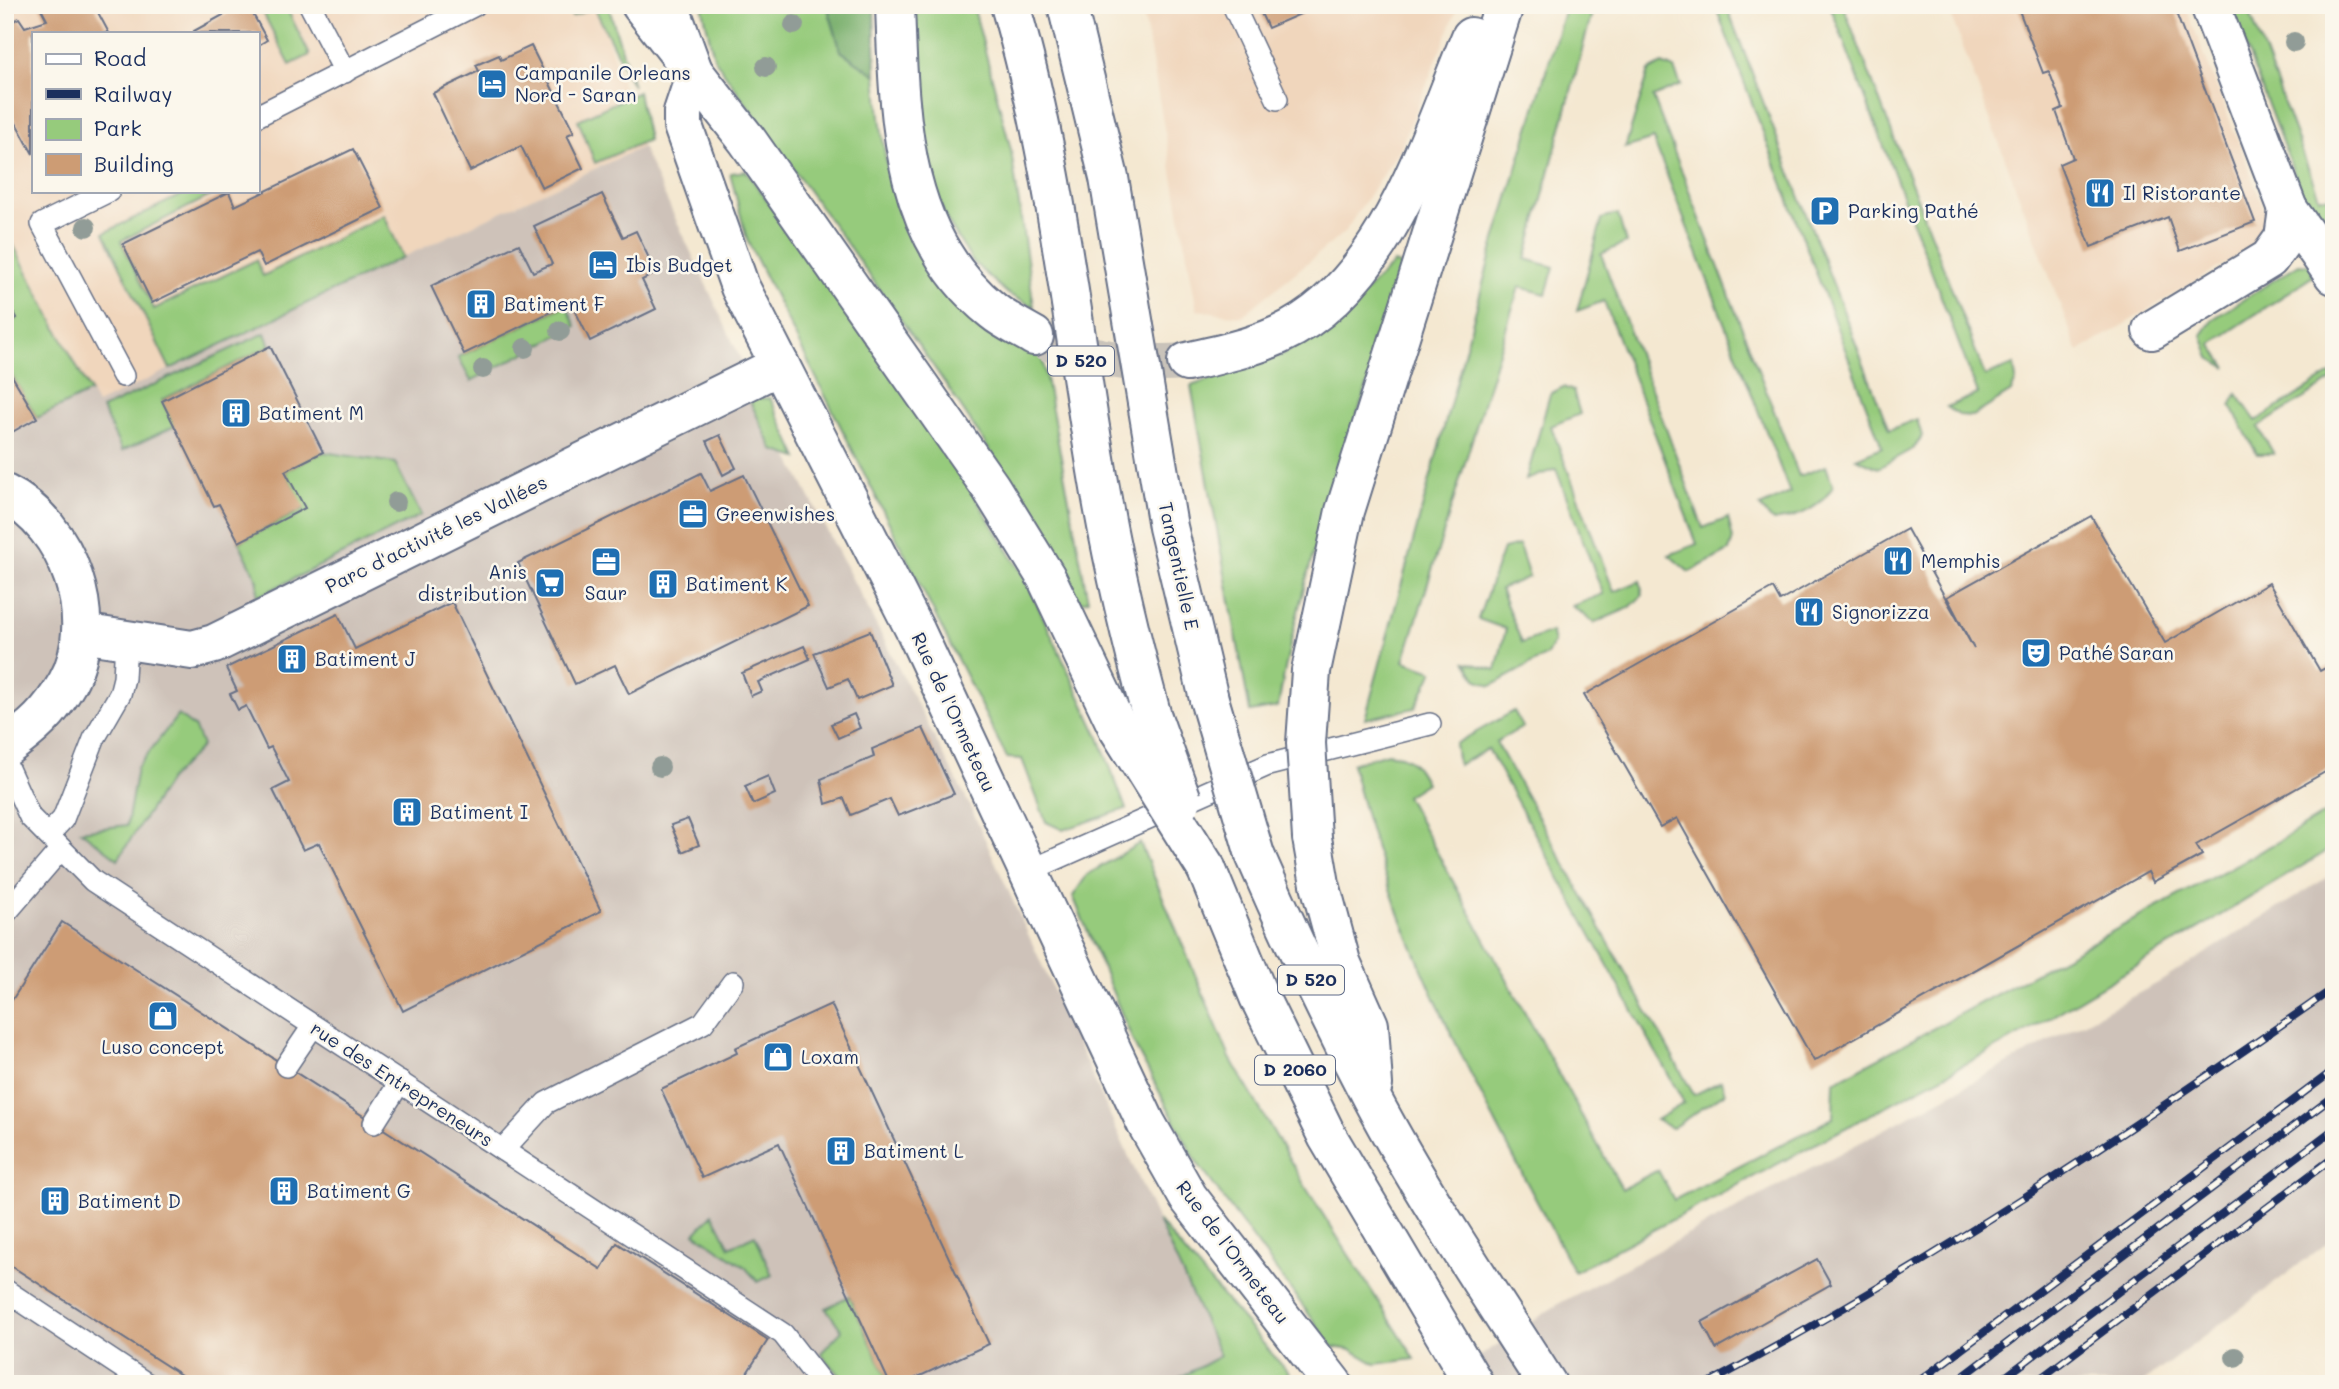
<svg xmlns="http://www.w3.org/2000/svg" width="2339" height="1389" font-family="Mali,sans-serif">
  <rect width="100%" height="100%" fill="#fbf7ec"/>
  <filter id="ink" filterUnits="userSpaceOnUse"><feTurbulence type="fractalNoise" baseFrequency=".0143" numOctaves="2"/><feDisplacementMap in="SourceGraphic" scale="14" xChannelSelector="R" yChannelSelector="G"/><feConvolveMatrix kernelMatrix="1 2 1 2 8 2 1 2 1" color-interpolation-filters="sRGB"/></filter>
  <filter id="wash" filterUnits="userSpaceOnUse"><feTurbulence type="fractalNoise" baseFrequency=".00686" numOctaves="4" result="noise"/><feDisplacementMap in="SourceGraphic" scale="28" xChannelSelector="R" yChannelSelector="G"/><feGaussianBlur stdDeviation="1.57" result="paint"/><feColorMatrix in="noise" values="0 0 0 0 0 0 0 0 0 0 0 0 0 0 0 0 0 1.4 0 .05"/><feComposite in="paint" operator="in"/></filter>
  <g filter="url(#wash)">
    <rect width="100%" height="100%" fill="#f4e8d1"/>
    <g fill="#f0d6bc" fill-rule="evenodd">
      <path d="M5,5H597L642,147L403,257L97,405L5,229ZM33,33H257V191H33Z"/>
      <polygon points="1142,5 1459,5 1401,147 1344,233 1242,316 1197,310"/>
      <polygon points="1947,5 2185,5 2274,234 2078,352"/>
    </g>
    <g fill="#cec2b9">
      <polygon points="642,147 764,409 970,806 1158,1221 1298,1384 5,1384 5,229 97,404 403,257"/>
      <polygon points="2334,873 2334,1238 2141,1384 1438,1384 1560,1303 2158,983"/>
    </g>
    <g fill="#96cb7c" stroke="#587d6d" stroke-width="2">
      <polygon points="259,5 285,5 310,55 290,65"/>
      <polygon points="567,5 608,5 633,86 594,7 572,17"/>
      <path d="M702,5H827L841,51L876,75C881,132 886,195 915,246C930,271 952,290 973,309C998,332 1011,344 1042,357L1088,600L1080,602C976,410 838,236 714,58Z"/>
      <polygon points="910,5 973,5 1011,150 1034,307 1008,294 972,261 945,217 924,164"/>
      <polygon points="1566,5 1594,5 1526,259 1554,267 1546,294 1519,287 1404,661 1433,671 1415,708 1365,719 1491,254"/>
      <polygon points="1715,5 1726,5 1889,430 1917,419 1922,436 1914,448 1878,468 1856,458 1882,447"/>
      <polygon points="1830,5 1843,5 1985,376 2014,365 2016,380 2011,392 1973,416 1959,415 1947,407 1978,394"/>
      <polygon points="2230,5 2247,5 2319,197 2334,197 2334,245 2306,205"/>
      <path d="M1662,64L1674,69L1681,85L1653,97L1799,476L1826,466L1833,486C1821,508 1797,518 1773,521L1760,507L1790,493L1653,139L1625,148L1649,71Z"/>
      <polygon points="638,92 648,140 595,163 578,120"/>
      <polygon points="746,171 945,448 1025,578 1098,735 1126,809 1063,830 1046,822 1022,759 1007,758 747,240 730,173"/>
      <polygon points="189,191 220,191 121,241 154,309 256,260 263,276 384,215 403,257 170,369 104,233"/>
      <polygon points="1618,214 1626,243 1601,254 1703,528 1728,518 1733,539 1729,551 1689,572 1669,555 1697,544 1604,301 1577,311 1602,219"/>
      <polygon points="5,229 90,392 37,418 5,364 5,326 17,318 5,297"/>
      <path d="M1394,263L1407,268C1360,412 1303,556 1278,707L1250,712L1191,386L1281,355L1336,320Z"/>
      <polygon points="2299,264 2310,265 2313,276 2211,344 2227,368 2210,358 2202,335 2213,319"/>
      <polygon points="566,305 576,326 471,381 458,357"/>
      <polygon points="265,333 270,346 162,400 175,426 122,451 102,409"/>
      <polygon points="2334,372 2334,379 2258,427 2274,454 2257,454 2231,406 2237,394 2256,421"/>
      <polygon points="1563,387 1573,391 1580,414 1551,426 1614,592 1640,581 1643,595 1629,608 1594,623 1572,606 1603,594 1556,469 1526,480 1550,394"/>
      <polygon points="770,398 798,458 773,450 749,399"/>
      <polygon points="323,452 395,463 421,515 257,597 258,581 239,542 304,509 285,471"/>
      <polygon points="1519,545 1529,577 1500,589 1522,643 1551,632 1554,642 1547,655 1491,686 1476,679 1466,662 1496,670 1506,629 1478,619 1503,549"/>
      <polygon points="1514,711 1523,727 1496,742 1694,1095 1721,1081 1725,1093 1672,1128 1656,1120 1684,1103 1488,749 1458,765 1455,744"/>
      <polygon points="178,715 195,728 202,746 169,780 118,859 81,831 127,825 137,768"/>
      <path d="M1387,753C1410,756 1416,763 1426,783L1406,796L1622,1189L1658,1170L1674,1200L1833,1118L1834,1082L2276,843L2334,808V847L2026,1032L1574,1272C1488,1107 1395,946 1352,764Z"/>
      <polygon points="1140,843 1230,1058 1308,1191 1415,1359 1376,1364 1352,1350 1333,1347 1196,1161 1134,1044 1073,896 1087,875"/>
      <polygon points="713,1214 730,1247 755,1235 772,1275 758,1282 745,1267 695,1233"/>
      <polygon points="1158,1221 1298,1384 1168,1384 1220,1356"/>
      <polygon points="849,1296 890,1384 847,1384 821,1353 842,1331 826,1308"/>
    </g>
    <polygon fill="#78af6c" stroke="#4a6f65" stroke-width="2" points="827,5 874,5 876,75 841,51"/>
    <g id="blocks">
      <g fill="#cd9c74">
        <polygon points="39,5 94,5 109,33 33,33 33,154 5,103 5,26 19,18 25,27 47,20"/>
        <polygon points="241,5 248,5 267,40 257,46 257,33 195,33 194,31"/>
        <polygon points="1257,5 1321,5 1268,28"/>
        <polygon points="2017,5 2173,5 2255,222 2180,251 2168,217 2091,247 2059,164 2073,158 2056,111 2063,108 2049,71 2043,73"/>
        <polygon points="531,46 574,132 567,135 583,168 542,188 521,146 470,171 433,93 479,71 476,65 499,55 501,60"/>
        <polygon points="353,149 383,208 264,266 257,252 152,303 123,244 229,192 235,206"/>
        <polygon points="602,194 623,237 636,231 656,273 642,280 656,309 590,341 571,302 464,354 431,286 519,244 533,272 552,264 534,226"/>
        <polygon points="5,297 17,318 5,326"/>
        <polygon points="270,346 323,452 285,471 305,508 239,542 219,504 214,506 162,401"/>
        <polygon points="5,364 37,418 5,436"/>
        <polygon points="720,435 736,468 723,475 707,441"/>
        <polygon points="701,473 710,491 744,475 808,606 629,694 615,665 575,684 518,563"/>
        <polygon points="2091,516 2165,643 2269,583 2320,671 2331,665 2334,669 2334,767 2196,845 2202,855 2153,882 2148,872 1814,1061 1677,818 1660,827 1584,695 1773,588 1780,601 1907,529 1974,649 1947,597"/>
        <polygon points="452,602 601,911 403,1011 319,843 303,850 273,790 289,782 271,747 267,749 246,706 238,710 230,694 237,691 226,668 338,614 355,649"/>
        <polygon points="870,631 892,685 857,700 848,679 829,687 814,653"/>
        <polygon points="804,646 810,659 758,682 762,691 751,696 742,673"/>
        <polygon points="854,714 860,728 838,738 831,724"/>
        <polygon points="923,728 954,794 898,816 890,799 851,815 844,798 826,804 821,779 874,757 872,749"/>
        <polygon points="768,776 775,794 753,804 745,786"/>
        <polygon points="688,819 699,845 682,852 671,825"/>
        <polygon points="62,922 601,1269 617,1243 768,1340 740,1384 195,1384 5,1262 5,1011"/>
        <polygon points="831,1004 989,1344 903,1384 890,1384 779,1143 702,1178 661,1089 737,1053 735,1048"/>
        <polygon points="1817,1259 1831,1284 1716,1349 1702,1322"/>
      </g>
    </g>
  </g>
  <g filter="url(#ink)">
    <use href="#blocks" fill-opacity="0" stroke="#677086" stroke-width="2"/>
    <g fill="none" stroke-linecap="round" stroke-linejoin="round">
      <path stroke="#c9c3ba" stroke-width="38" stroke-dasharray="38 19" stroke-linecap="butt" d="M1034,336C1082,358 1134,366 1187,362"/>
      <g stroke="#677086" stroke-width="24">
        <g id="service">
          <polyline points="310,5 345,72"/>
          <polyline points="1233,5 1277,99"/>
          <polyline points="257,116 475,5"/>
          <polyline points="109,191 42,224 123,376"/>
          <polyline points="5,762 30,817 93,881 783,1334 822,1384"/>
          <polyline points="48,835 63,819 94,739 120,694 124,678 126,640"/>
          <polyline points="1029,871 1268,765 1430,724"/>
          <polyline points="5,914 61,849"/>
          <polyline points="286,1066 313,1026"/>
          <polyline points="374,1123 400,1082"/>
          <polyline points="503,1150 546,1103 703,1023 733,982"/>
          <polyline points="5,1290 147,1384"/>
        </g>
      </g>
      <g stroke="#677086" stroke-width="42">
        <g id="minor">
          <polyline points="669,5 695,76 683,112 683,126 740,287 916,632 1146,1123 1188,1197 1333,1384"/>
          <polyline points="2210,5 2288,209 2334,275"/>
          <polyline points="2152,330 2269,259 2284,238 2288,209"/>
          <path d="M5,494C69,525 102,620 67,683C50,713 33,728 5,748"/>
          <polyline points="81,633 192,650 214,644 780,365"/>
        </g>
      </g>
      <g stroke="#677086" stroke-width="42">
        <g id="primary">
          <polyline points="641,5 747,140 991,488 1046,577 1118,728"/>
          <path d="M895,5C899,113 899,236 993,311C1005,321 1021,328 1034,336"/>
          <path d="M1010,5C1058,168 1073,339 1103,505C1116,577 1133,647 1152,717"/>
          <polyline points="1067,5 1109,178 1168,527 1209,699"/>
          <path d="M1187,362C1218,355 1250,348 1279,335C1387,286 1428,139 1471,37"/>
          <polyline points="1311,671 1345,511 1504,5"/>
          <polyline points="1312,838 1320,884 1341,962 1369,1025 1373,1085"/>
          <path d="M1255,855C1291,938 1330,1019 1372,1099C1424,1197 1487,1290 1547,1384"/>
          <polyline points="1206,868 1259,997 1327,1136 1474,1384"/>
        </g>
      </g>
      <use href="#service" stroke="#fff" stroke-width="21"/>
      <use href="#minor" stroke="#fff" stroke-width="38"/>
      <use href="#primary" stroke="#fff" stroke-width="38"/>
      <g stroke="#1b2f5e" stroke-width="8">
        <g id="rail">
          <path d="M1707,1384C1927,1267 2130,1131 2334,988"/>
          <polyline points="1915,1384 2334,1070"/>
          <polyline points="1953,1384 2334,1096"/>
          <polyline points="1996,1384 2334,1129"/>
          <polyline points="2033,1384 2334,1157"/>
        </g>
      </g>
      <use href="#rail" stroke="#fbf7ec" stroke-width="5" stroke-dasharray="16" stroke-linecap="butt"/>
      <g stroke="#677086" stroke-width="42" stroke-linecap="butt">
        <g id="primary-bridge">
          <polyline points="1311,671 1306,743 1312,838"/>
          <polyline points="1209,699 1255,855"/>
          <polyline points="1152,717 1182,800"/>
          <polyline points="1118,728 1206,868"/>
        </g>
      </g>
      <use href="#primary-bridge" stroke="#fff" stroke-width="38"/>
    </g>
    <g fill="#919c97">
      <circle cx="794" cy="25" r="10"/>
      <circle cx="2294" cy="42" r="10"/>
      <circle cx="766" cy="67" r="10"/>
      <circle cx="86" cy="227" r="10"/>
      <circle cx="560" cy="331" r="10"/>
      <circle cx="525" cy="348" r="10"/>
      <circle cx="483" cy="369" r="10"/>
      <circle cx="396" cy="502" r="10"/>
      <circle cx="660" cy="767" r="10"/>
      <circle cx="2235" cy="1357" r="10"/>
    </g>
  </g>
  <defs>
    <g id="hotel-square" transform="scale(1.575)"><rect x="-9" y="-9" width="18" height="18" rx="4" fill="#1f6fb2" stroke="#fbf7ec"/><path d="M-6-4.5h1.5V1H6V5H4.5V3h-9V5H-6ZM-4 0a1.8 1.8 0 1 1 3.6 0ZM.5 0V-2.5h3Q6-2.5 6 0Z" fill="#fff"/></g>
    <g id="restaurant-square" transform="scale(1.575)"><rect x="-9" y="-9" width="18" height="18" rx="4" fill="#1f6fb2" stroke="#fbf7ec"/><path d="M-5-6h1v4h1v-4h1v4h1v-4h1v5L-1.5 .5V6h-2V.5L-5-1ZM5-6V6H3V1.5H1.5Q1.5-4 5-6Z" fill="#fff"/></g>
    <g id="parking-square" transform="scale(1.575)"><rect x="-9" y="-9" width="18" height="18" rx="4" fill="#1f6fb2" stroke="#fbf7ec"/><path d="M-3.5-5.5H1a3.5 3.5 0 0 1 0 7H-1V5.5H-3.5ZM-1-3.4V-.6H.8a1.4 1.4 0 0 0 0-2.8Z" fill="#fff"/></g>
    <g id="building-square" transform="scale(1.575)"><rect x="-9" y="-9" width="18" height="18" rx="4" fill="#1f6fb2" stroke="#fbf7ec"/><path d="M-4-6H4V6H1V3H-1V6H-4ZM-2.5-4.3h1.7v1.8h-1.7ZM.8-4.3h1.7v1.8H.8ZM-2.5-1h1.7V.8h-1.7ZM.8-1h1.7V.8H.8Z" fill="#fff"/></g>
    <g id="office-square" transform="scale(1.575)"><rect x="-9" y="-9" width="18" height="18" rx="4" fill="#1f6fb2" stroke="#fbf7ec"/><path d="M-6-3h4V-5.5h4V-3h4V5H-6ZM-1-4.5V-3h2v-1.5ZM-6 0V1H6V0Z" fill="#fff"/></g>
    <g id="supermarket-square" transform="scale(1.575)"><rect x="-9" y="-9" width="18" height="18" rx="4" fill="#1f6fb2" stroke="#fbf7ec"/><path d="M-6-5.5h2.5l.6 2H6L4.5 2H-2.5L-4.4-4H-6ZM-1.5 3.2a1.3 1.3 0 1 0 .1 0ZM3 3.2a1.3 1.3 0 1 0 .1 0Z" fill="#fff"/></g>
    <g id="theatre-square" transform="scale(1.575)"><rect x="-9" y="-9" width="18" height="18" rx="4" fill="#1f6fb2" stroke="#fbf7ec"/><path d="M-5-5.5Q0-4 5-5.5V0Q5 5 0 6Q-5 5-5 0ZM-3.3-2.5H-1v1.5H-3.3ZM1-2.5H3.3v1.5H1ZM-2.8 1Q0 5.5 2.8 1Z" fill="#fff"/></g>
    <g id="shop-square" transform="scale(1.575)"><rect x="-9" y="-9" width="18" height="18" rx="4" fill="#1f6fb2" stroke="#fbf7ec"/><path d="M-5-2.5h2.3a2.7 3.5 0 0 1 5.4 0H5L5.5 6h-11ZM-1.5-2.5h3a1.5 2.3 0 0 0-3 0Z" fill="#fff"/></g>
  </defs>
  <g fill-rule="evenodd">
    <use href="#hotel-square" x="492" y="84"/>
    <use href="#restaurant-square" x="2100" y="193"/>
    <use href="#parking-square" x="1825" y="211"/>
    <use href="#hotel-square" x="603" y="265"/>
    <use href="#building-square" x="481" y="304"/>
    <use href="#building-square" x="236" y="413"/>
    <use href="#office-square" x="693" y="514"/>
    <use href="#restaurant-square" x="1898" y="561"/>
    <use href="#office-square" x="606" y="562"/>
    <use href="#supermarket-square" x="550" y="583"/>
    <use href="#building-square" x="663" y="584"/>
    <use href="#restaurant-square" x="1809" y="612"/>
    <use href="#theatre-square" x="2036" y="653"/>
    <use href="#building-square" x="292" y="659"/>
    <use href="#building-square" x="407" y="812"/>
    <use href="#shop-square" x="163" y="1016"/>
    <use href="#shop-square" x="778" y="1057"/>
    <use href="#building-square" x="841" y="1151"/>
    <use href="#building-square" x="284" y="1191"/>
    <use href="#building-square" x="55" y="1201"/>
  </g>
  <g text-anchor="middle" stroke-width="5" stroke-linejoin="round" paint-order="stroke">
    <g fill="#fbf7ec" stroke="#5e6b89" stroke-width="2">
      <rect x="1048" y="346.5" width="66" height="29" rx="5"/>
      <rect x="1278" y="965.5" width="66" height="29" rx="5"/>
      <rect x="1255" y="1055.5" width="80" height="29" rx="5"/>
    </g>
    <g font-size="18" font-weight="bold" fill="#1b2f5e">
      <text x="1081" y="367">D 520</text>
      <text x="1311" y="986">D 520</text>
      <text x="1295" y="1076">D 2060</text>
    </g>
    <g font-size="19" fill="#1b2f5e" stroke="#fbf7ec" text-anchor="start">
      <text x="515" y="80">Campanile Orleans<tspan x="515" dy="22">Nord - Saran</tspan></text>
      <text x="2123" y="200">Il Ristorante</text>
      <text x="1848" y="218">Parking Pathé</text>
      <text x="626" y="272">Ibis Budget</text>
      <text x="504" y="311">Batiment F</text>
      <text x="259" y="420">Batiment M</text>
      <text x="716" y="521">Greenwishes</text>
      <text x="1921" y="568">Memphis</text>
      <text x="527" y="579" text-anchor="end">Anis<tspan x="527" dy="22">distribution</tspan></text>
      <text x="686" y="591">Batiment K</text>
      <text x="606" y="600" text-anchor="middle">Saur</text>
      <text x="1832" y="619">Signorizza</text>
      <text x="2059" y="660">Pathé Saran</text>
      <text x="315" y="666">Batiment J</text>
      <text x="430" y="819">Batiment I</text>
      <text x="163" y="1054" text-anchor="middle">Luso concept</text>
      <text x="801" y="1064">Loxam</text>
      <text x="864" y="1158">Batiment L</text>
      <text x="307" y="1198">Batiment G</text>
      <text x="78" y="1208">Batiment D</text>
    </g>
    <g font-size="19" fill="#1b2f5e" stroke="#fbf7ec">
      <text transform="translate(436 534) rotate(-26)" y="7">Parc d'activité les Vallées</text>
      <text transform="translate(1179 566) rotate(78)" y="7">Tangentielle E</text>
      <text transform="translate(954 712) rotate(65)" y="7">Rue de l'Ormeteau</text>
      <text transform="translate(402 1084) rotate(33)" y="7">rue des Entrepreneurs</text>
      <text transform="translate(1233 1252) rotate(53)" y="7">Rue de l'Ormeteau</text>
    </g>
  </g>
  <rect width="2339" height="1389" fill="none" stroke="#fbf7ec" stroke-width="28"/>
  <rect x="32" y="32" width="228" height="161" fill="#fbf7ec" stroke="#a1a7b3" stroke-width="2"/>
  <rect x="46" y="54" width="35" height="10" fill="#ffffff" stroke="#a1a7b3" stroke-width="2"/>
  <text x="94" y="66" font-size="21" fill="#1b2f5e">Road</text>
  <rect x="46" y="89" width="35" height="10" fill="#1b2f5e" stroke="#a1a7b3" stroke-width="2"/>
  <text x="94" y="102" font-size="21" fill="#1b2f5e">Railway</text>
  <rect x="46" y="119" width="35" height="21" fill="#96cb7c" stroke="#a1a7b3" stroke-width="2"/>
  <text x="94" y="136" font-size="21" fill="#1b2f5e">Park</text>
  <rect x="46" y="154" width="35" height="21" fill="#cd9c74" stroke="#a1a7b3" stroke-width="2"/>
  <text x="94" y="172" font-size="21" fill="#1b2f5e">Building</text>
</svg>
